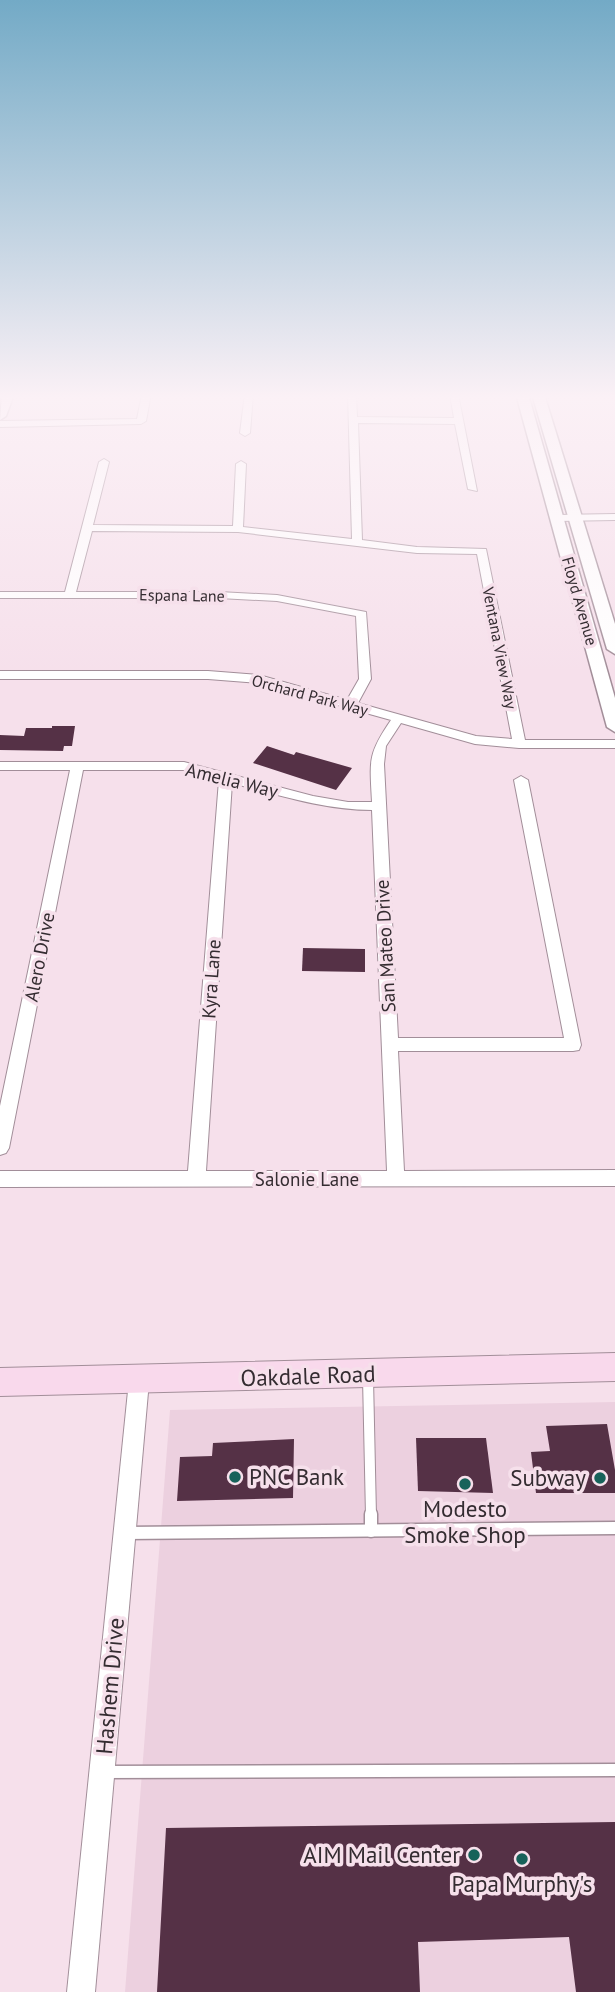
<svg xmlns="http://www.w3.org/2000/svg" width="615" height="1992" font-family="'PT Sans',sans-serif">
  <rect width="100%" height="100%" fill="#f6e0eb"/>
  <polygon fill="#ecd0df" points="615,1402 615,1992 125,1992 170,1410"/>
  <g fill="#553146">
    <polygon points="52,726 75,726 72,746 64,746 63,751 0,750 0,735 24,736 26,728 52,728"/>
    <polygon points="267,746 294,755 296,752 352,768 336,790 253,763"/>
    <polygon points="303,948 365,949 365,972 302,971"/>
    <polygon points="607,1424 615,1470 615,1493 536,1493 531,1452 550,1451 546,1426"/>
    <polygon points="416,1438 486,1438 493,1493 418,1491"/>
    <polygon points="294,1439 293,1498 177,1501 180,1457 212,1456 213,1443"/>
    <polygon points="615,1822 615,1992 576,1992 569,1937 418,1942 420,1992 157,1992 166,1828"/>
  </g>
  <g fill="none" stroke-linecap="round" stroke-linejoin="round">
    <g stroke="#a28e99" stroke-width="12">
      <polyline id="service-far1" points="368,1378 371,1516"/>
    </g>
    <g stroke="#a28e99" stroke-width="15">
      <g id="service">
        <polyline points="371,1514 371,1531"/>
        <polyline points="125,1533 615,1528"/>
        <polyline points="103,1772 615,1770"/>
      </g>
    </g>
    <g stroke="#a28e99" stroke-width="2">
      <g id="minor">
        <polygon points="142,394 151,394 146,421 141,424 0,427 0,421 137,419"/>
        <polygon points="245,394 253,394 250,433 245,436 240,433"/>
        <path d="M348,394H356L357,417L454,418L450,394H458L477,491L468,489L455,424L358,423L362,540L417,547L486,549L525,740H615V748H519L475,744L401,723L386,746L384,764L398,1038H564L514,780L521,776L528,780L581,1045L579,1050L573,1051H398L404,1171L615,1170V1186L0,1187V1171H188L219,780L184,770H83L9,1148L6,1153L0,1155V1106L70,770H0V762H184L313,796L348,802H372C370,761 367,755 391,720L258,683L208,679H0V671H208L259,675L347,700L359,679L356,616L277,601L219,598H0V592H65L99,462L104,459L109,462L93,525L233,526L236,464L241,461L246,464L243,527L352,539ZM92,531L238,532L417,553L477,554L512,739L476,736L358,703L371,679L366,612L277,595L219,592H76ZM232,783C279,795 324,810 372,810L387,1171H206Z"/>
        <polygon points="615,514 615,520 557,521 552,518 557,515"/>
        <polygon points="139,1371 146,1374 149,1381 95,1992 67,1992 129,1381 132,1374"/>
      </g>
    </g>
    <g stroke="#a28e99" stroke-width="3">
      <g id="tertiary">
        <polygon points="2,394 14,394 6,416 0,420"/>
        <polygon points="516,394 528,394 615,698 615,732 607,727"/>
        <polygon points="532,394 544,394 615,624 615,654 607,649"/>
      </g>
    </g>
    <g stroke="#a28e99" stroke-width="2">
      <polygon id="secondary" points="615,1353 615,1381 0,1396 0,1368"/>
    </g>
    <use href="#service-far1" stroke="#fff" stroke-width="10"/>
    <use href="#service" stroke="#fff" stroke-width="12"/>
    <use href="#minor" fill="#fff" fill-rule="evenodd"/>
    <use href="#tertiary" fill="#fff" fill-rule="evenodd"/>
    <use href="#secondary" fill="#f9d9ec" fill-rule="evenodd"/>
  </g>
  <linearGradient id="sky" x2="0" y2="1"><stop stop-color="#73aac6"/><stop offset="0.59" stop-color="#fbf1f6"/><stop offset="1" stop-color="#fbf1f6" stop-opacity="0"/></linearGradient>
  <rect width="615" height="673" fill="url(#sky)"/>
  <g fill="#17625a" stroke="#f6e0eb" stroke-width="2.5">
    <circle cx="235" cy="1477" r="7"/>
    <circle cx="600" cy="1478" r="7"/>
    <circle cx="465" cy="1484" r="7"/>
    <circle cx="474" cy="1855" r="7"/>
    <circle cx="522" cy="1859" r="7"/>
  </g>
  <g text-anchor="middle" stroke-width="7" stroke-linejoin="round" paint-order="stroke">
    <g font-size="16" fill="#342c31" stroke="#f6e0eb">
      <text transform="translate(182 595) rotate(1)" y="6">Espana Lane</text>
      <text transform="translate(580 601) rotate(74)" y="6">Floyd Avenue</text>
      <text transform="translate(500 648) rotate(79)" y="6">Ventana View Way</text>
      <text transform="translate(310 695) rotate(15)" y="6">Orchard Park Way</text>
    </g>
    <g font-size="19" fill="#342c31" stroke="#f6e0eb">
      <text transform="translate(232 780) rotate(14)" y="7">Amelia Way</text>
      <text transform="translate(385 946) rotate(-93)" y="7">San Mateo Drive</text>
      <text transform="translate(39 957) rotate(-79)" y="7">Alero Drive</text>
      <text transform="translate(211 979) rotate(-86)" y="7">Kyra Lane</text>
      <text x="307" y="1186">Salonie Lane</text>
    </g>
    <g font-size="23" fill="#342c31" stroke="#f6e0eb">
      <text transform="translate(308 1376) rotate(-2)" y="8">Oakdale Road</text>
      <text transform="translate(110 1686) rotate(-85)" y="8">Hashem Drive</text>
    </g>
    <g font-size="23" fill="#342c31" stroke="#f6e0eb" text-anchor="end">
      <text x="249" y="1485" text-anchor="start">PNC Bank</text>
      <text x="586" y="1486">Subway</text>
      <text x="465" y="1517" text-anchor="middle">Modesto<tspan x="465" dy="26">Smoke Shop</tspan></text>
      <text x="460" y="1863">AIM Mail Center</text>
      <text x="522" y="1892" text-anchor="middle">Papa Murphy's</text>
    </g>
  </g>
</svg>
